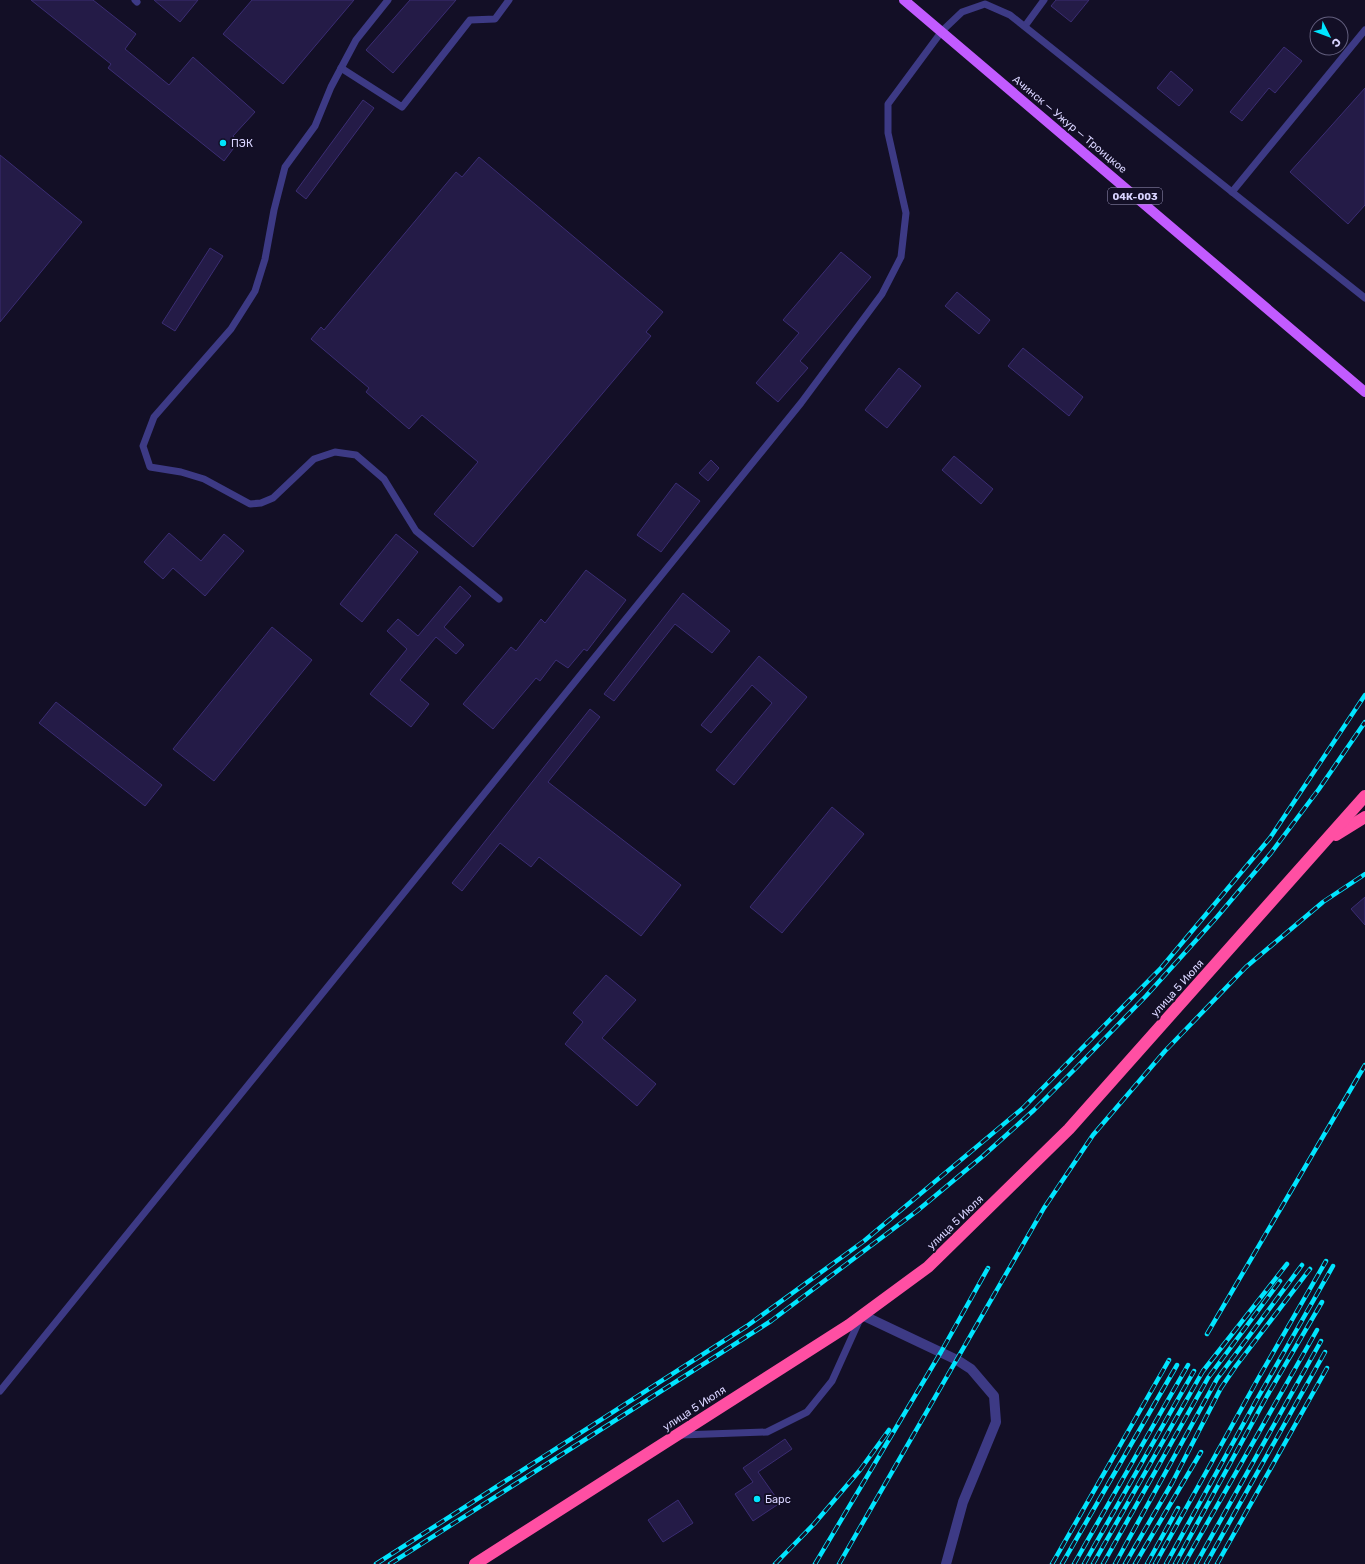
<svg xmlns="http://www.w3.org/2000/svg" width="1365" height="1564" font-family="Rubik,sans-serif">
  <rect width="100%" height="100%" fill="#130f26"/>
  <g fill="#241b47" stroke="#3b2d73">
    <polygon points="31,0 93,0 136,34 125,49 169,85 193,57 255,112 233,136 239,141 224,161 108,68 111,64"/>
    <polygon points="154,0 198,0 180,22"/>
    <polygon points="252,0 354,0 283,84 223,34"/>
    <polygon points="410,0 456,0 393,73 366,50"/>
    <polygon points="1056,0 1089,0 1071,22 1051,6"/>
    <polygon points="1284,47 1302,61 1275,93 1269,88 1242,121 1230,112"/>
    <polygon points="1171,71 1193,90 1179,106 1157,88"/>
    <polygon points="1365,88 1365,205 1348,224 1290,172"/>
    <polygon points="363,100 374,108 306,199 296,191"/>
    <polygon points="0,155 82,222 0,322"/>
    <polygon points="479,157 663,312 646,332 651,336 473,547 434,514 478,462 422,415 409,429 366,392 369,388 311,339 321,327 324,330 456,172 462,177"/>
    <polygon points="210,248 223,256 175,331 162,323"/>
    <polygon points="841,252 871,277 800,361 808,368 778,402 756,383 799,333 783,320"/>
    <polygon points="957,292 990,320 979,334 945,306"/>
    <polygon points="1023,348 1083,397 1069,416 1008,366"/>
    <polygon points="899,368 921,386 887,428 865,410"/>
    <polygon points="954,456 993,489 981,504 942,470"/>
    <polygon points="711,460 719,468 708,481 699,473"/>
    <polygon points="676,483 700,501 661,552 637,535"/>
    <polygon points="169,533 201,561 224,534 244,551 205,596 173,568 163,579 144,562"/>
    <polygon points="396,534 418,552 362,622 340,604"/>
    <polygon points="586,570 626,600 587,651 584,649 568,668 556,660 540,681 536,678 493,729 463,704 511,647 516,651 541,619 545,623"/>
    <polygon points="460,586 471,596 444,627 464,645 456,654 436,637 400,680 429,704 411,727 370,694 407,649 387,631 398,619 418,636"/>
    <polygon points="683,593 730,631 712,653 675,624 614,701 604,694"/>
    <polygon points="272,627 312,660 214,781 173,749"/>
    <polygon points="759,656 807,697 734,785 716,770 772,703 752,685 711,733 701,725"/>
    <polygon points="56,702 162,785 145,806 39,723"/>
    <polygon points="590,709 600,717 548,782 681,885 641,936 539,857 531,867 500,843 462,891 452,883"/>
    <polygon points="832,807 864,834 782,933 750,907"/>
    <polygon points="1365,897 1365,925 1351,909"/>
    <polygon points="606,975 636,1000 602,1038 656,1084 637,1106 565,1044 583,1022 573,1013"/>
    <polygon points="785,1439 792,1449 758,1472 780,1503 753,1521 735,1494 753,1482 743,1468"/>
    <polygon points="678,1500 693,1523 663,1542 648,1520"/>
  </g>
  <g fill="none" stroke-linecap="round" stroke-linejoin="round">
    <g stroke="#3d3a85" stroke-width="7">
      <polyline points="135,0 137,2"/>
      <polyline points="388,0 356,40 331,87 315,126 285,167 274,210 265,259 255,291 231,329 154,417 143,446 150,467 181,472 204,479 250,504 261,503 273,498 314,459 335,452 356,455 384,479 416,531 499,599"/>
      <polyline points="1025,26 1044,0"/>
      <polyline points="341,68 402,107 470,20 495,19 509,0"/>
      <polyline points="1232,192 1365,30"/>
      <polyline points="0,1391 801,403 882,294 901,257 906,213 888,133 888,104 942,31 962,12 985,4 1010,15 1365,298"/>
      <polyline points="681,1435 767,1432 807,1412 832,1381 860,1319"/>
    </g>
    <polyline stroke="#3d3a85" stroke-width="10" points="862,1315 957,1360 971,1369 994,1396 996,1422 963,1502 946,1564"/>
    <polyline stroke="#c25bff" stroke-width="10" points="904,0 1365,392"/>
    <g stroke="#ff4fa3" stroke-width="12">
      <polyline points="1336,835 1365,817"/>
      <polyline points="475,1564 849,1325 928,1267 1069,1129 1365,796"/>
    </g>
    <g stroke="#00e5ff" stroke-width="4.5">
      <g id="rail">
        <polyline points="1207,1334 1365,1065"/>
        <polyline points="376,1564 747,1326 864,1241 1023,1108 1161,968 1270,838 1365,695"/>
        <polyline points="390,1564 771,1321 917,1211 983,1156 1034,1110 1076,1068 1146,996 1217,917 1271,853 1319,789 1365,722"/>
        <polyline points="775,1564 814,1524 860,1470 889,1430"/>
        <polyline points="815,1564 941,1352 988,1268"/>
        <polyline points="839,1564 1044,1208 1093,1135 1165,1051 1246,967 1323,902 1365,874"/>
        <polyline points="1052,1564 1169,1360"/>
        <polyline points="1062,1564 1177,1365"/>
        <polyline points="1074,1564 1188,1365"/>
        <polyline points="1084,1564 1194,1371"/>
        <polyline points="1093,1564 1203,1371 1287,1264"/>
        <polyline points="1103,1564 1208,1378 1280,1281"/>
        <polyline points="1115,1564 1217,1379 1302,1265"/>
        <polyline points="1125,1564 1172,1483 1221,1388 1236,1366 1310,1269"/>
        <polyline points="1135,1564 1201,1452"/>
        <polyline points="1147,1564 1178,1508"/>
        <polyline points="1155,1564 1259,1377 1326,1261"/>
        <polyline points="1166,1564 1256,1401 1333,1266"/>
        <polyline points="1175,1564 1267,1396 1322,1302"/>
        <polyline points="1184,1564 1317,1330"/>
        <polyline points="1196,1564 1321,1341"/>
        <polyline points="1206,1564 1325,1352"/>
        <polyline points="1217,1564 1327,1368"/>
      </g>
    </g>
    <use href="#rail" stroke="#130f26" stroke-width="3" stroke-dasharray="9" stroke-linecap="butt"/>
  </g>
  <g fill="#00e5ff" stroke="#130f26" stroke-width="1.5">
    <circle cx="223" cy="143" r="4"/>
    <circle cx="757" cy="1499" r="4"/>
  </g>
  <g text-anchor="middle" stroke-width="4" stroke-linejoin="round" paint-order="stroke">
    <rect fill="#130f26" stroke="#9e99be" stroke-width="1" x="1108" y="188" width="54" height="16" rx="3"/>
    <g font-size="10" font-weight="bold" fill="#d9d4ff">
      <text x="1135" y="200">04К-003</text>
    </g>
    <g font-size="11" fill="#d9d4ff" stroke="#130f26">
      <text transform="translate(1070 124) rotate(40)" y="4">Ачинск — Ужур — Троицкое</text>
      <text transform="translate(1177 988) rotate(-48)" y="4">улица 5 Июля</text>
      <text transform="translate(955 1222) rotate(-44)" y="4">улица 5 Июля</text>
      <text transform="translate(694 1408) rotate(-33)" y="4">улица 5 Июля</text>
    </g>
    <g font-size="11" fill="#d9d4ff" stroke="#130f26" text-anchor="start">
      <text x="231" y="147">ПЭК</text>
      <text x="765" y="1503">Барс</text>
    </g>
  </g>
  <g transform="translate(1329 36) rotate(132)"><circle r="19" fill="#130f26" stroke="#625e7d"/>
  <path d="M0-3L7 15L0 10L-7 15Z" fill="#00e5ff"/>
  <text y="-6" font-size="11" font-weight="bold" text-anchor="middle" fill="#d9d4ff">С</text>
  </g>
</svg>
